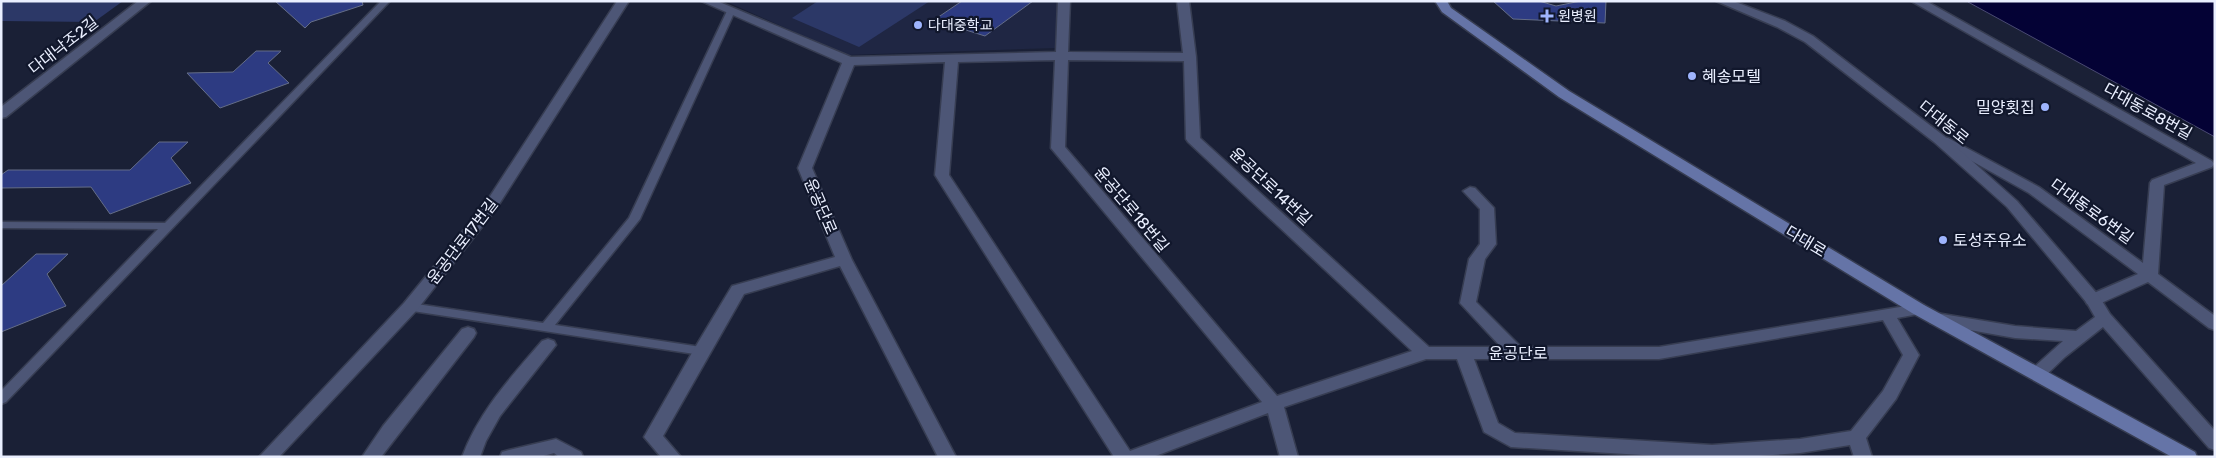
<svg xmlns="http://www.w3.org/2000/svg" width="2216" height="458" font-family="Rubik,'Noto Sans KR',sans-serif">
  <rect width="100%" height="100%" fill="#1a2036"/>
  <polygon fill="#1f2643" points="725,1 1061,1 1055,48 846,55"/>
  <g fill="#2c3867">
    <polygon points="1,1 123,1 94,22 1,21"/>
    <polygon points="818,1 930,1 859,47 792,18"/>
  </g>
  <polygon fill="#040235" stroke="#494972" points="2215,1 2215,137 1968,2 1971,1"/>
  <g fill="#2d3b82" stroke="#646d87">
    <polygon points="275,1 362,1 363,5 311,22 305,28"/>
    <polygon points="962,1 1033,1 985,36 934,20"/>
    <polygon points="1493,1 1539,1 1556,6 1581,1 1606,1 1605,23 1513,19"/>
    <polygon points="256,51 281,51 268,63 289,83 220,108 187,73 233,72"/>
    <polygon points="159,142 188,142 171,158 191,183 110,214 91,187 1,188 1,175 8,170 130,170"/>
    <polygon points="36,254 68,254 47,274 66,306 1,332 1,286"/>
  </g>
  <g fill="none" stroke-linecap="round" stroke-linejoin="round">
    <g stroke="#373d52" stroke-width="3">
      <g id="service">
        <polygon points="381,1 390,1 6,402 1,404 1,391 158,229 1,228 1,222 165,223"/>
        <polygon points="731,8 735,11 640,219 555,325 701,347 705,348 707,351 705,354 701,355 406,310 404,307 410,303 543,323 629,218 727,11"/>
      </g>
    </g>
    <g stroke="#373d52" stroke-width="3">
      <g id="minor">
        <polygon points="138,1 151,1 6,117 1,118 1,107"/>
        <polygon points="617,1 629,1 496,209 416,311 279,457 259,457 404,303 485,204"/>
        <path d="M701,1H717L851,57L1056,52L1058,1H1070L1068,52L1183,53L1177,1H1189L1196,57L1200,138L1429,347H1501L1460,303L1469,259L1480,244V209L1463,191L1470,187L1475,188L1494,208L1496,244L1485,259L1476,302L1521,347H1659L1918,304L1924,305L1926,309L1924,313L1897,318L1919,355L1896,399L1866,438L1872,457H1854L1850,445L1800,453L1745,457H1675L1511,447L1484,432L1457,359H1426L1284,407L1298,457H1280L1268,413L1153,457H1114L935,175L945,62L854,65L812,168L852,260L956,457H938L840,266L744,294L663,436L681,457H661L644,437L693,351L732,286L835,257L798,168L842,63ZM1055,60L1051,148L1262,402L1130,451L949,175L958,62ZM1068,60L1184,61L1186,139L1188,142L1412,351L1277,396L1065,147ZM1883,320L1903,355L1883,391L1851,431L1800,439L1712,445L1515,433L1498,423L1474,359H1659Z"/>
        <polygon points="1911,1 1926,1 2212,161 2214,164 2212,167 2164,185 2158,274 2215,316 2215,330 2209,328 2148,282 2099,304 2093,305 2087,304 2085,300 2087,296 2138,274 2029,193 1936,141 1943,137 1948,138 2039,187 2143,263 2150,183 2152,180 2196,163"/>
        <polygon points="468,327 474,329 476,333 474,337 381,457 362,457 383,426 462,329"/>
        <path d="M548,339L554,341L556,345L500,416L486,441L480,457H462C479,411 511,377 542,341Z"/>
        <polygon points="556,439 581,452 583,457 559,457 554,453 540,457 500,457 502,452 509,450"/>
      </g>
    </g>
    <g stroke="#373d52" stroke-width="3">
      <polygon id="tertiary" points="1716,1 1733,1 1785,21 1813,36 1944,136 2017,201 2099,296 2110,314 2215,431 2215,450 2209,448 2103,327 2065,357 2043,378 2037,380 2031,378 2028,374 2031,370 2063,341 2015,338 1930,323 1928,319 1930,315 1936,313 2015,326 2076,331 2095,317 2087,303 2007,207 1934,142 1805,42 1777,27"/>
    </g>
    <g stroke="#373d52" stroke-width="3">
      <polygon id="secondary" points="1435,1 1447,1 1451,8 1569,91 1924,305 2195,452 2197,457 2172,457 1912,313 1559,97 1442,12"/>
    </g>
    <use href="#service" fill="#4d5676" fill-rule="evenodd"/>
    <use href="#minor" fill="#4d5676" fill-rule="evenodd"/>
    <use href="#tertiary" fill="#4d5676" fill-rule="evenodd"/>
    <use href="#secondary" fill="#6574a7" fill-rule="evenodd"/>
  </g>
  <g fill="#9eb4fd" stroke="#11172c" stroke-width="2">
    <path d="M1544.5 8.5h5v5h5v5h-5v5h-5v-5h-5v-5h5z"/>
    <circle cx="918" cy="25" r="5"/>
    <circle cx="1692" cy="76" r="5"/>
    <circle cx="2045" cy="107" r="5"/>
    <circle cx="1943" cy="240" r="5"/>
  </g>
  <g text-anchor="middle" stroke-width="4.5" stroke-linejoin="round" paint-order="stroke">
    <g font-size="14" fill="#eaefff" stroke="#11172c" text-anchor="start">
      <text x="1558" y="21">원병원</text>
      <text x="928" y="30">다대중학교</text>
    </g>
    <g font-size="16" fill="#eaefff" stroke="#11172c">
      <text transform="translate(63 45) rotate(-38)" y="6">다대낙조2길</text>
      <text transform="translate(2148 111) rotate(29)" y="6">다대동로8번길</text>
      <text transform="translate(1944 122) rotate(39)" y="6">다대동로</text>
      <text transform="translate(1271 186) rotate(43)" y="6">윤공단로14번길</text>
      <text transform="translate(821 206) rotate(67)" y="6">윤공단로</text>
      <text transform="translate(1132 209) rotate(50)" y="6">윤공단로18번길</text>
      <text transform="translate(2092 211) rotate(36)" y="6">다대동로6번길</text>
      <text transform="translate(462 241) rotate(-52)" y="6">윤공단로17번길</text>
      <text transform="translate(1806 241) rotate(31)" y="6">다대로</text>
      <text x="1518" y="359">윤공단로</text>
    </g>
    <g font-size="16" fill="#eaefff" stroke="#11172c" text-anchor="start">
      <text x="1702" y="82">혜송모텔</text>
      <text x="2035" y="113" text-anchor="end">밀양횟집</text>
      <text x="1953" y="246">토성주유소</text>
    </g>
  </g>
  <rect width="2216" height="458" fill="none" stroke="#eaefff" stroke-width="5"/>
</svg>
